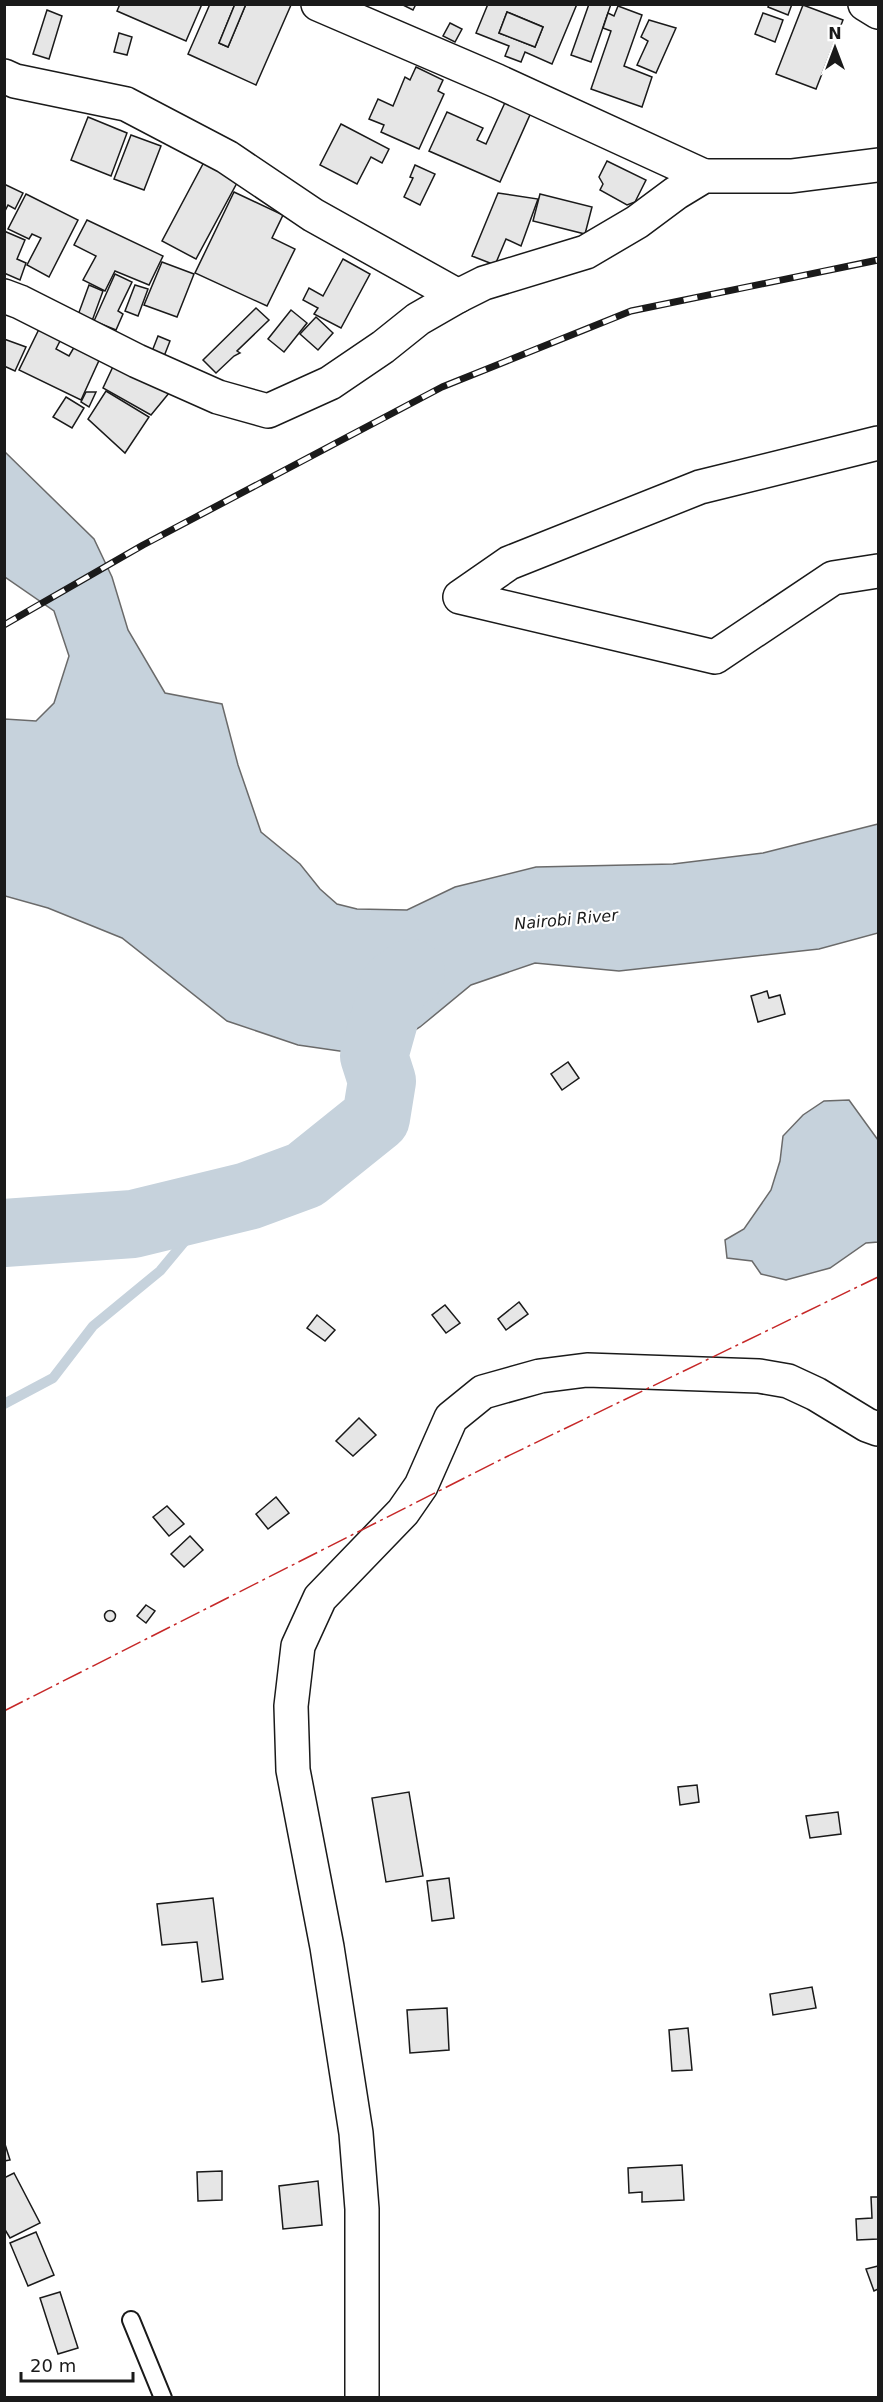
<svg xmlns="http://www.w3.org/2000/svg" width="883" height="2402" font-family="'DejaVu Sans',sans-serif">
  <rect width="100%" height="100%" fill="#fff"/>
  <g fill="#c6d2dc" stroke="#6a6a6a" stroke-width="1.5">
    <polygon points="5,452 94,539 112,577 128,630 165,693 222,704 238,765 261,832 300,864 320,889 337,904 357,909 407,910 455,887 536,867 673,864 763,853 878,824 878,933 819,949 619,971 535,963 471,985 420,1027 374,1056 298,1045 227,1021 122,938 48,908 5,896 5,719 36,721 54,703 69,656 54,611 5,577"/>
    <polygon points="849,1100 878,1140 878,1242 866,1243 830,1268 786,1280 761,1274 752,1261 727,1258 725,1240 744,1229 771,1190 780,1161 783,1136 803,1115 824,1101"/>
  </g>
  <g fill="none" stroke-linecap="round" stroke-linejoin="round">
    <polyline stroke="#c6d2dc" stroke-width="10" points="4,1404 53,1378 93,1326 160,1271 215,1205"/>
    <polyline stroke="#c6d2dc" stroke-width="68" points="4,1233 133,1224 248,1196 305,1175 376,1118 382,1081 374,1056 394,985 411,973"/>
  </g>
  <g fill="#e6e6e6" stroke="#1a1a1a" stroke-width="1.5" fill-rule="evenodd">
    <polygon points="120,4 202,4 186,41 117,11"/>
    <polygon points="210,4 235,4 219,43 228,47 246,4 291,5 256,85 188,54"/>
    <polygon points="235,4 246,4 228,47 219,43"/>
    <polygon points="401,4 416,4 413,10"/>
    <path d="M488,4H577L552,64L525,52L521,62L505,56L509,46L476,33ZM507,12L543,27L535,47L499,33Z"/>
    <polygon points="589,4 611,4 591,62 571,55"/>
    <polygon points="769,4 792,4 788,15 768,7"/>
    <polygon points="803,5 843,20 816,89 776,74"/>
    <polygon points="618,6 642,15 624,66 652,77 642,107 591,89 611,31 603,28 608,13 614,16"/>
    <polygon points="47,10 62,16 49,59 33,54"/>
    <polygon points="507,12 543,27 535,47 499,33"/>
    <polygon points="763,13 783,20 775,42 755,34"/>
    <polygon points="649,20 676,28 656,73 637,65 648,41 641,37"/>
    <polygon points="450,23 462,29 455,42 443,36"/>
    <polygon points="119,33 132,37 127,55 114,52"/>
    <polygon points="416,67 443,80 438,91 444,94 419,149 381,132 384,125 369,119 378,99 393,106 405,77 410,80"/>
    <polygon points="508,96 533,108 500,182 429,151 447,112 483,128 477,140 486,144"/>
    <polygon points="88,117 127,133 111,176 71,160"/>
    <polygon points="341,124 389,149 382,163 371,157 357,184 320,165"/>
    <polygon points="131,135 161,146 144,190 114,179"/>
    <polygon points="607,161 646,180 635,202 627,205 600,190 603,184 599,177"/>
    <polygon points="204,162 238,181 196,259 162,241"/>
    <polygon points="415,165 435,174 420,205 404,197 413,178 410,177"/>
    <polygon points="4,184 23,193 15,209 8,205 4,213"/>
    <polygon points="234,192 283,215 272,238 295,249 267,306 195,273"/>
    <polygon points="498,193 538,199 521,246 506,239 495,265 472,256"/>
    <polygon points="26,194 78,220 49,277 27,265 41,238 32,234 29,239 8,229"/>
    <polygon points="540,194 592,207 585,234 533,221"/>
    <polygon points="87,220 163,256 149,285 115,271 105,291 83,280 96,256 74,245"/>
    <polygon points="4,231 25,240 17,259 26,263 20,280 4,273"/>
    <polygon points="343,259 370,274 341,328 314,314 318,308 303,300 309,288 323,296"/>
    <polygon points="162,262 194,274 177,317 144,305"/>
    <polygon points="115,274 132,282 118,311 123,314 116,330 94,321"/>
    <polygon points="89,285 103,291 92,321 78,315"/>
    <polygon points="135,285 148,289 138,316 125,311"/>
    <polygon points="256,308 269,320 237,351 240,353 234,356 216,373 203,360"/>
    <polygon points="291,310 307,323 284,352 268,339"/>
    <polygon points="316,317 333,333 318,350 300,334"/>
    <polygon points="43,321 64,333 56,349 69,356 76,344 101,356 81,400 19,370"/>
    <polygon points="158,336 170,341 161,364 149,359"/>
    <polygon points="4,339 26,347 15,371 4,366"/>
    <polygon points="117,358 174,387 151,415 103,388"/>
    <polygon points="106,391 149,417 125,453 88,419"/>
    <polygon points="86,392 96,392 89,407 81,402"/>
    <polygon points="66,397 84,408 72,428 53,417"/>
    <polygon points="767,991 769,998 780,995 785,1014 758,1022 751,996"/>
    <polygon points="568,1062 579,1078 562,1090 551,1074"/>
    <polygon points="519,1302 528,1314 506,1330 498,1319"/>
    <polygon points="445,1305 460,1323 446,1333 432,1315"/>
    <polygon points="317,1315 335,1330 325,1341 307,1328"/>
    <polygon points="359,1418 376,1435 353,1456 336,1441"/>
    <polygon points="276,1497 289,1513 268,1529 256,1514"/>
    <polygon points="167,1506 184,1524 169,1536 153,1517"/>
    <polygon points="190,1536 203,1550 184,1567 171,1554"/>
    <polygon points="146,1605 155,1611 146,1623 137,1616"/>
    <circle cx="110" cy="1616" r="5.5"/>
    <polygon points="697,1785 699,1802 680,1805 678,1787"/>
    <polygon points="409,1792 423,1876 386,1882 372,1798"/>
    <polygon points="838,1812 841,1834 810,1838 806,1816"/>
    <polygon points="449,1878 454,1918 432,1921 427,1881"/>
    <polygon points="213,1898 223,1979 202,1982 197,1942 162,1945 157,1904"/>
    <polygon points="812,1987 816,2008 773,2015 770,1994"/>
    <polygon points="447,2008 449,2050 410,2053 407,2010"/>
    <polygon points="688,2028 692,2070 672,2071 669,2030"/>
    <polygon points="4,2141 10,2160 4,2161"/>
    <polygon points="682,2165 684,2200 642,2202 642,2192 629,2193 628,2168"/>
    <polygon points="222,2171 222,2200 198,2201 197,2172"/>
    <polygon points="14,2173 40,2223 10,2238 4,2228 4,2178"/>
    <polygon points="318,2181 322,2225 283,2229 279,2186"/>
    <polygon points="871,2197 878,2197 878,2239 857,2240 856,2219 872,2218"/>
    <polygon points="36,2232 54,2275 28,2286 10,2243"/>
    <polygon points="878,2266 878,2289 874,2291 866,2269"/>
    <polygon points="60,2292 78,2348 58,2354 40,2298"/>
  </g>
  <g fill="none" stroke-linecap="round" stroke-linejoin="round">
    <g stroke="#1a1a1a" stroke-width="20">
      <polyline id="service" points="131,2320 163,2398"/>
    </g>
    <g stroke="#1a1a1a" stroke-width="36">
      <g id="minor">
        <polyline points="318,4 497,81 704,176"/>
        <polyline points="865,4 878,12"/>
        <polyline points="4,76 15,81 126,104 227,157 313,215 458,296"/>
        <polyline points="4,296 20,302 137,361 218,397 268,411 330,383 383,347 418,319 458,296 484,283 586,252 637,222 676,193 704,176 791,176 878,165"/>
        <polyline points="878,443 700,487 509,563 460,597 715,657 833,578 878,571"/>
        <polyline points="362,2398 362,2209 356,2133 327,1947 293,1770 291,1706 298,1646 320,1598 403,1512 421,1486 451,1418 483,1392 540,1376 587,1370 759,1376 788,1381 816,1394 867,1425 878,1429"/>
      </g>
    </g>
    <use href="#service" stroke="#fff" stroke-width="16"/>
    <use href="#minor" stroke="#fff" stroke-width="33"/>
    <g stroke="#1a1a1a" stroke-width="7">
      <polyline id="rail" points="4,625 143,545 442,387 631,311 878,260"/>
    </g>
    <use href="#rail" stroke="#fff" stroke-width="4.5" stroke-dasharray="14" stroke-linecap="butt"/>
    <polyline stroke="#c62828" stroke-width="1.5" stroke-dasharray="21 4.5 3 4.5" stroke-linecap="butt" points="4,1711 506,1457 878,1277"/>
  </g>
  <g text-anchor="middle" stroke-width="4.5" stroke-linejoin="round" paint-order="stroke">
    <g font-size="16" font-style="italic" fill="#1a1a1a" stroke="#fff">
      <text transform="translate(566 919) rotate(-5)" y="6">Nairobi River</text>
    </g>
  </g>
  <rect width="883" height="2402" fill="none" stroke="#1a1a1a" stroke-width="12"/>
  <g transform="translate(835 48)" stroke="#ffffff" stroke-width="4.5" paint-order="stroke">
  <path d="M0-4.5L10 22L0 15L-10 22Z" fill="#1a1a1a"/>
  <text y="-9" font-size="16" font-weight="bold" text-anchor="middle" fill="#1a1a1a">N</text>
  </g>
  <path d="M21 2372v9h112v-9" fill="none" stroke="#1a1a1a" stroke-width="3"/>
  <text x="30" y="2372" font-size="18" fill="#1a1a1a" stroke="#ffffff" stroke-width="4.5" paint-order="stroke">20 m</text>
</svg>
